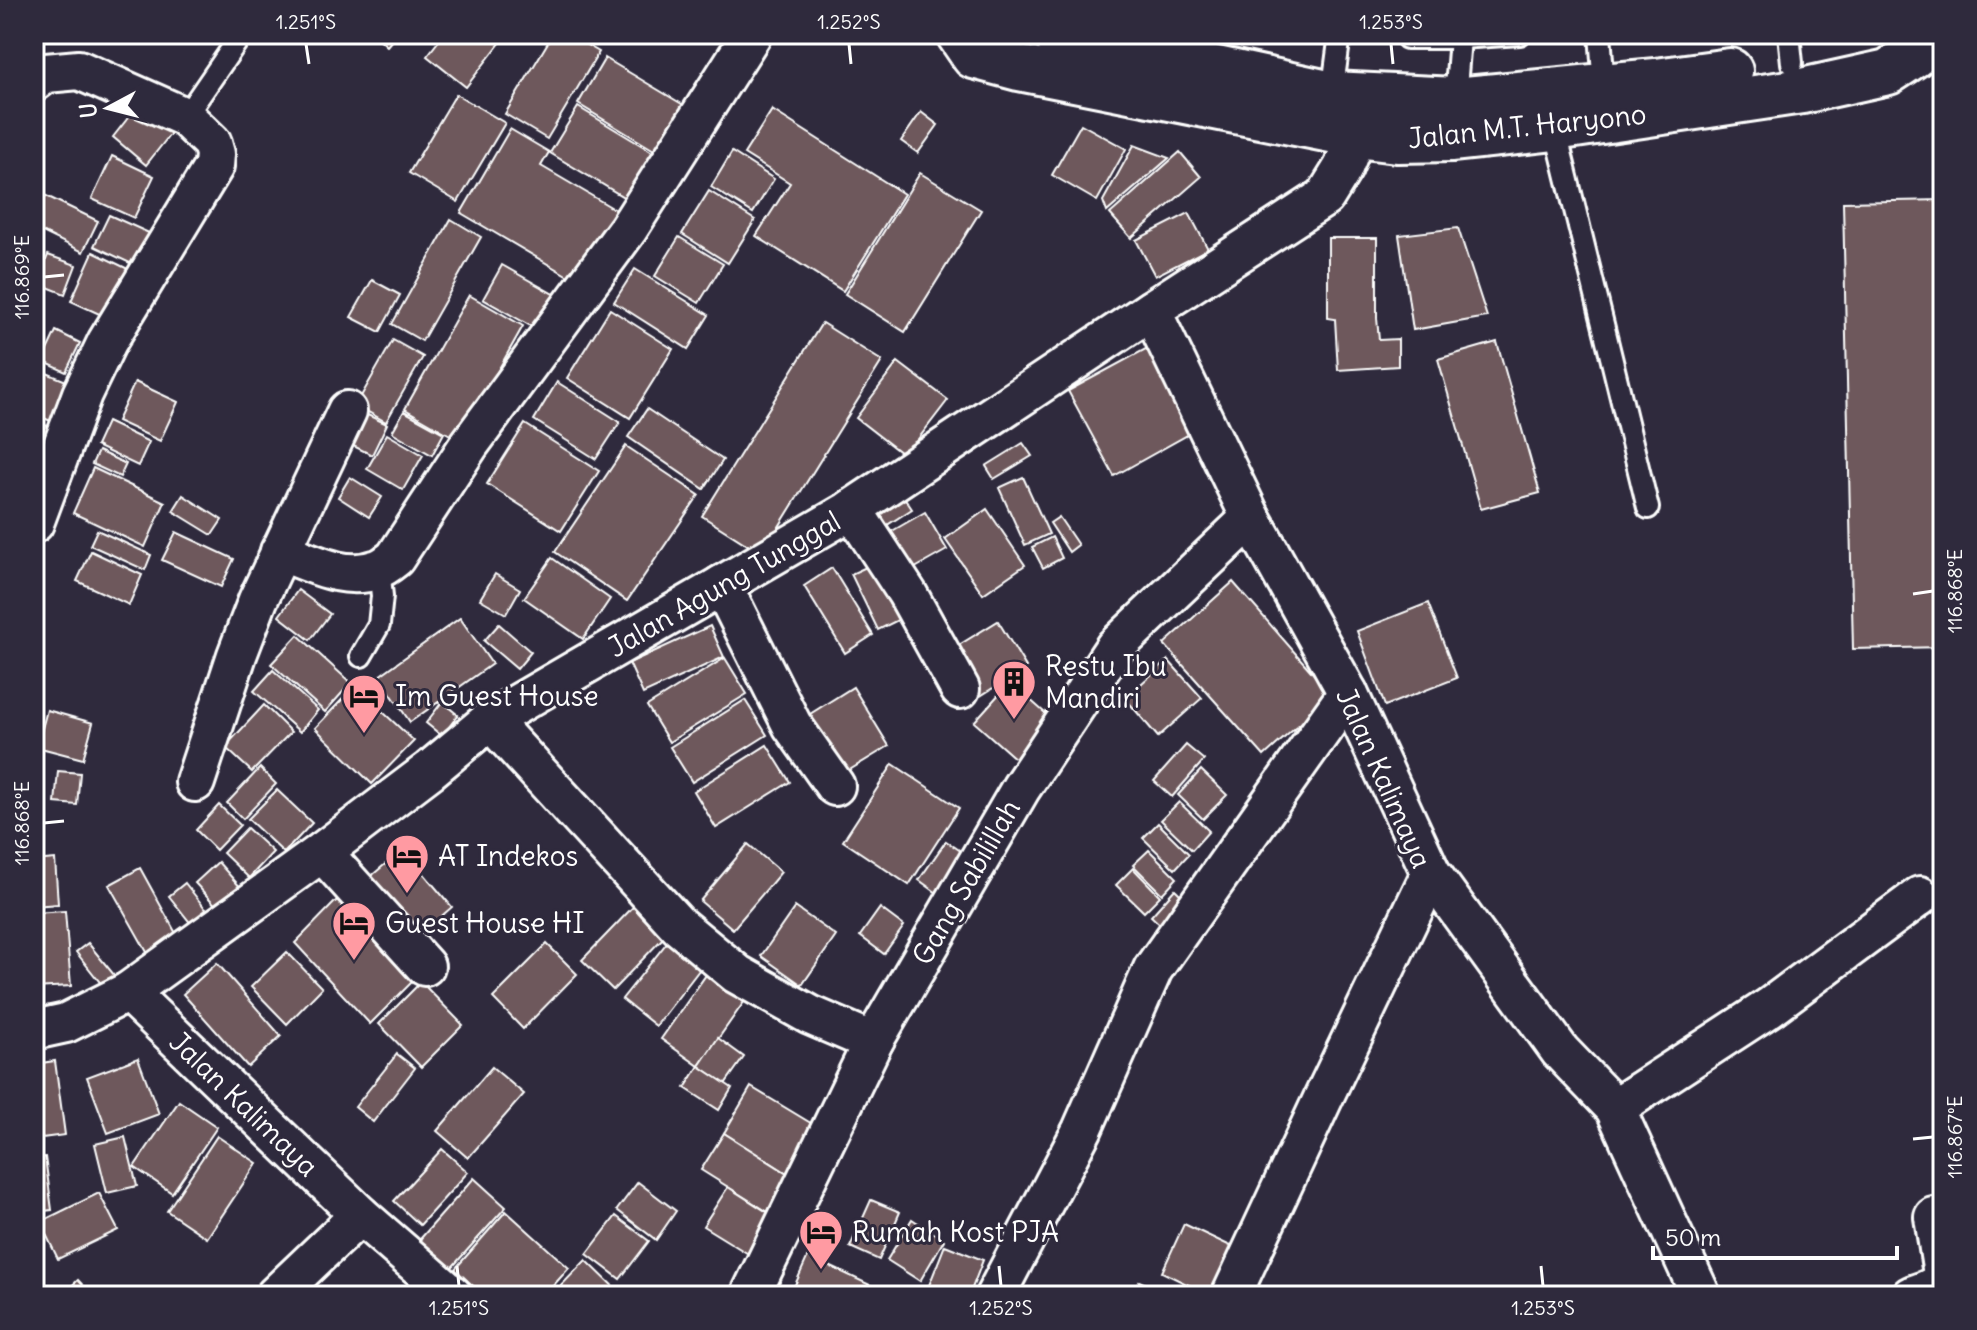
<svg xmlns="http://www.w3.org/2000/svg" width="1977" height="1330" font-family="Delius,sans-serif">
  <rect width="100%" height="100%" fill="#2f2a3d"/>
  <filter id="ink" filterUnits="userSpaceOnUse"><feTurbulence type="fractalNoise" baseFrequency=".0125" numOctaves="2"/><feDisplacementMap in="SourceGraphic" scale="16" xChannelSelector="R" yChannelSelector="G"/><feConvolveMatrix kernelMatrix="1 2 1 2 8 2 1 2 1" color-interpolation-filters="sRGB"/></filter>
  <g filter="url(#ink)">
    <g fill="#6e595b" stroke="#fff" stroke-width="2">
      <polygon points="34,34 49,34 34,53"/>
      <polygon points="374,34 397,34 387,46"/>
      <polygon points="444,34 507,34 466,87 427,56"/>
      <polygon points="553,34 568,34 599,52 547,139 505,114"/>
      <polygon points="605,58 692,110 664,156 578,104"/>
      <polygon points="456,94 505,123 458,202 409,173"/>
      <polygon points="139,104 172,132 146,165 113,137"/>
      <polygon points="578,107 664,159 637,205 550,153"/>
      <polygon points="772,110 904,194 843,291 756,236 790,183 744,154"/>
      <polygon points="921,112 938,125 918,153 901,141"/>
      <polygon points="1081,124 1126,149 1097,201 1052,175"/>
      <polygon points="510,129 549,152 541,166 621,213 580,283 461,213"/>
      <polygon points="1134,145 1169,158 1107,212 1103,201"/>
      <polygon points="732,152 774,179 753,213 711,187"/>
      <polygon points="1180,152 1201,177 1131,238 1110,214"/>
      <polygon points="112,156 154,176 134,218 92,199"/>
      <polygon points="920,173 981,210 905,332 845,294"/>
      <polygon points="34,190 98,221 83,252 34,228"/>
      <polygon points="709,191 755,220 728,263 682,234"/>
      <polygon points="1943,200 1943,647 1853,649 1843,202"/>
      <polygon points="1189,213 1208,249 1155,276 1136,240"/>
      <polygon points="109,215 149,233 134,265 94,246"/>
      <polygon points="451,219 481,237 422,341 392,324"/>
      <polygon points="1458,228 1487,317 1413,330 1399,235"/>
      <polygon points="679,237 723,264 699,303 655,276"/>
      <polygon points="1328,238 1377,238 1377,318 1379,340 1398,339 1398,366 1338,370 1335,319 1328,318"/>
      <polygon points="93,252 130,270 108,318 71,301"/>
      <polygon points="48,255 76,265 65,294 37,283"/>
      <polygon points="502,265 562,299 543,333 483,299"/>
      <polygon points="635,269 709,315 688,349 614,302"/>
      <polygon points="372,280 400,295 380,332 351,317"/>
      <polygon points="469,295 523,326 459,440 405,409"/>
      <polygon points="610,309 673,349 630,418 567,378"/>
      <polygon points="822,323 882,361 762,554 702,516"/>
      <polygon points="56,331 80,343 66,372 42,361"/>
      <polygon points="393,340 423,357 386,422 356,405"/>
      <polygon points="1497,342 1540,493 1481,509 1438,359"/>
      <polygon points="1153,345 1198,429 1114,476 1068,391"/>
      <polygon points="898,362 948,400 905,456 856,418"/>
      <polygon points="34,368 69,382 53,422 34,414"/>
      <polygon points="135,382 178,402 160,441 117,421"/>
      <polygon points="557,382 620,422 596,459 534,420"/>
      <polygon points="647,409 723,460 704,489 628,437"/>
      <polygon points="404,411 444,433 432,455 392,432"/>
      <polygon points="361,412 387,424 372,455 347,443"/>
      <polygon points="34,421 58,430 49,453 34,448"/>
      <polygon points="107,422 149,442 138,466 96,446"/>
      <polygon points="525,424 599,471 561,531 487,484"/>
      <polygon points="387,434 423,455 403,490 367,469"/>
      <polygon points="1023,443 1032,456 994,479 986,466"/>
      <polygon points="626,446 699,495 627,601 555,552"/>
      <polygon points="98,451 126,464 120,477 92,464"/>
      <polygon points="93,468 165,502 145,547 73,513"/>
      <polygon points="350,477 382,497 369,517 338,497"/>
      <polygon points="1023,477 1049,534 1025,545 999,488"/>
      <polygon points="900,491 912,509 881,529 870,512"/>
      <polygon points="183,495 222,520 212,535 173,511"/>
      <polygon points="987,509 1025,565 983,594 945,539"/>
      <polygon points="925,512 947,550 908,572 887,534"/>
      <polygon points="1059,517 1078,545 1069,552 1050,523"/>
      <polygon points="97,530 151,555 145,570 90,545"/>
      <polygon points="176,532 234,559 221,587 162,560"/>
      <polygon points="1052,537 1062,558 1043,568 1032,547"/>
      <polygon points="91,551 142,575 129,605 77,581"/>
      <polygon points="552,558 610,599 583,639 524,598"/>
      <polygon points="875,563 902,618 878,630 851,574"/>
      <polygon points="832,568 873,635 845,653 804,586"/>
      <polygon points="495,574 520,589 506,614 480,599"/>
      <polygon points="1233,582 1332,695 1264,756 1164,644"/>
      <polygon points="298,590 330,614 310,640 279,616"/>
      <polygon points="1428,603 1457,678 1385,706 1357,631"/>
      <polygon points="460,618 492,664 410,722 379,676"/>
      <polygon points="998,621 1026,667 974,700 946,653"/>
      <polygon points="499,624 531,652 517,669 484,641"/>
      <polygon points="710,626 724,657 643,694 629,663"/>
      <polygon points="298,635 351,683 325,712 271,664"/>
      <polygon points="725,658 747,694 669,742 647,706"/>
      <polygon points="1168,660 1202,698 1158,737 1125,698"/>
      <polygon points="273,670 318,710 300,732 254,691"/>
      <polygon points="1010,682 1053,720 1017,760 974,722"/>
      <polygon points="355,686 414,741 372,784 315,728"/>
      <polygon points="853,687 889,746 838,777 802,719"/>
      <polygon points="745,700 767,735 692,782 670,747"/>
      <polygon points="442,702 458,715 442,736 426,723"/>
      <polygon points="264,705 291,732 252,772 225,747"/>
      <polygon points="47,710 93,723 83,759 37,747"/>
      <polygon points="767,745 790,782 716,828 694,791"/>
      <polygon points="1186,745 1204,760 1172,797 1154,781"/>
      <polygon points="893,764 959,808 909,885 843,841"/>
      <polygon points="260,768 276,784 243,819 227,803"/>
      <polygon points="1201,770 1227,795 1203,819 1178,795"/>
      <polygon points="58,771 80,773 77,805 55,803"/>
      <polygon points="34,774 41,775 35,803 34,803"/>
      <polygon points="277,790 312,823 284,853 248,819"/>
      <polygon points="1179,802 1209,831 1192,850 1161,820"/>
      <polygon points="219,805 240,825 216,850 196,830"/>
      <polygon points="1158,823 1189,854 1175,869 1143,838"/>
      <polygon points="247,828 273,852 249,878 223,853"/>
      <polygon points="946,841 971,858 944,898 919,880"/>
      <polygon points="748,844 781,872 733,929 700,901"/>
      <polygon points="403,849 452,907 413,941 363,883"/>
      <polygon points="1149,850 1177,878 1162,894 1133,865"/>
      <polygon points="55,859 58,904 34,906 34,861"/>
      <polygon points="218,862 242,889 220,910 195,883"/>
      <polygon points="140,868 178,937 148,954 109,885"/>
      <polygon points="1133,868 1160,896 1144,912 1116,885"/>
      <polygon points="185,883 212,917 196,930 169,896"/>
      <polygon points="1175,889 1189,903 1165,929 1151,916"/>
      <polygon points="337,900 412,982 370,1024 295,943"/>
      <polygon points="634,906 665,936 613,990 582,960"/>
      <polygon points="795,907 836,936 802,985 761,956"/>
      <polygon points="880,908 904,926 884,954 860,936"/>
      <polygon points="65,911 71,986 34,988 34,913"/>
      <polygon points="673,935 706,961 656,1026 622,999"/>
      <polygon points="88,943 115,976 103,986 76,952"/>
      <polygon points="547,944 577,974 523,1029 493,998"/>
      <polygon points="287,952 322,988 287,1024 251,987"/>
      <polygon points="217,963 281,1036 248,1067 183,994"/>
      <polygon points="713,965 751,992 699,1066 661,1039"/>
      <polygon points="421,982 463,1025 421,1067 379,1024"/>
      <polygon points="718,1038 744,1057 725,1084 699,1066"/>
      <polygon points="397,1054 415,1068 373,1122 355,1107"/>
      <polygon points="138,1058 159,1114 108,1133 87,1077"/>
      <polygon points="55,1061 65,1135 34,1139 34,1064"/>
      <polygon points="699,1066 732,1088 719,1110 685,1088"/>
      <polygon points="492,1067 524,1094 468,1158 437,1131"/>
      <polygon points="751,1087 819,1128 790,1175 724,1133"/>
      <polygon points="179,1101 217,1127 172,1193 134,1167"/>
      <polygon points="724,1133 790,1175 768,1212 701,1170"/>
      <polygon points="217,1136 257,1163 207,1238 167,1211"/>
      <polygon points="125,1137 137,1186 107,1193 95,1144"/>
      <polygon points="442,1149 468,1172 420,1225 394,1201"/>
      <polygon points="45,1157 52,1210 34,1212 34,1158"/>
      <polygon points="474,1178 506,1207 446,1274 414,1246"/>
      <polygon points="638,1182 676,1211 656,1240 617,1210"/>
      <polygon points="728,1187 775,1217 750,1255 703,1226"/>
      <polygon points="99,1193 118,1230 58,1259 40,1222"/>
      <polygon points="871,1200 900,1212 879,1260 850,1247"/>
      <polygon points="506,1211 569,1268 544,1296 484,1296 455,1269"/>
      <polygon points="616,1216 649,1241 620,1279 587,1254"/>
      <polygon points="912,1219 944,1240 920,1281 887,1260"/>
      <polygon points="1184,1224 1239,1250 1218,1296 1211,1296 1162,1272"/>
      <polygon points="945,1245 983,1260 969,1296 948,1296 928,1288"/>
      <polygon points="808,1256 872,1286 867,1296 790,1296"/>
      <polygon points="586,1260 623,1296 551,1296"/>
      <polygon points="78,1280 93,1296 61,1296"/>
      <polygon points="1139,1281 1174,1296 1133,1296"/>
    </g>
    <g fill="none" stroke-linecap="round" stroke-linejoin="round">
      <g stroke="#fff" stroke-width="26">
        <g id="lane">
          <polyline points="1600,34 1604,86"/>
          <polyline points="1789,34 1792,63"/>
          <polyline points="1407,38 1460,38 1520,34"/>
          <polyline points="1332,94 1340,34"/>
          <polyline points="1455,100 1460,38"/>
          <polyline points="185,117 242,34"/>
          <polyline points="1555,128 1648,508"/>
          <polyline points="361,656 379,625 382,596 379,569"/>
        </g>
      </g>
      <g stroke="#fff" stroke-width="44">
        <g id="street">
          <polyline points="34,82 46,73 79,70 185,117 212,143 215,154 214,166 107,342 82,394 34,523"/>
          <polyline points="1151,310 1251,518 1348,693 1431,873 1560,1051 1615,1108 1701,1296"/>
          <polyline points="852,509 907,593 960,689"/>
          <path d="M280,551C310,562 345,582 378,569C384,567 390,562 395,558L469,445L628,229L752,34"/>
          <polyline points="722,585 792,725 835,786"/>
          <polyline points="490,720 679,926 737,974 810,1015 873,1042"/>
          <polyline points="195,782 237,655 258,600 347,411"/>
          <polyline points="322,852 425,966"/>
          <polyline points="128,992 360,1215 453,1296"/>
          <polyline points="34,1030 66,1023 128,992 322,852 430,770 490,720 846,513 1151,310 1325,197 1343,168 1366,110"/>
          <polyline points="1615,1108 1770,1007 1920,896"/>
          <polyline points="1934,1217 1943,1274"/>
          <polyline points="275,1296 360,1215"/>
          <polyline points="750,1296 873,1042 1021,788 1115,647 1251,518"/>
          <polyline points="995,1296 1082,1130 1153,969 1348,693"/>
          <polyline points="1231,1296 1327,1090 1431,873"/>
          <path d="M1911,1296C1923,1291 1939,1289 1943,1274"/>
        </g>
      </g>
      <g stroke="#fff" stroke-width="50">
        <g id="primary">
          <polyline points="959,34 974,56 1019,68 1356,135 1397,140 1453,139 1555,128 1802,91 1888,72 1914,55"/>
          <polyline points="1055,34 1332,94 1455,100 1656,81 1730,71"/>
        </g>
      </g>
      <use href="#lane" stroke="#2f2a3d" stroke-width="20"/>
      <use href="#street" stroke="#2f2a3d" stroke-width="38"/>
      <use href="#primary" stroke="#2f2a3d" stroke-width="44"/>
    </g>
  </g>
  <path fill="none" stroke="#fff" stroke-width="3" d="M306,44L309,64M849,44L851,64M1391,44L1393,64M44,277L64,275M1913,594L1933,591M44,823L64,821M1913,1139L1933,1137M457,1266L459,1286M999,1266L1001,1286M1541,1266L1543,1286"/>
  <defs>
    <g id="building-pin" transform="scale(2.3)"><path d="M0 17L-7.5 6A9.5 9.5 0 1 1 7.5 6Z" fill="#ff9aa2" stroke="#2f2a3d"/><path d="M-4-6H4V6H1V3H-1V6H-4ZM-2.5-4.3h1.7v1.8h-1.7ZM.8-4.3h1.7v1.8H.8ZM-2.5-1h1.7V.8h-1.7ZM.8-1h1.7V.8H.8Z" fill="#111"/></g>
    <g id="hotel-pin" transform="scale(2.3)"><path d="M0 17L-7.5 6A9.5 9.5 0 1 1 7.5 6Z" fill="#ff9aa2" stroke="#2f2a3d"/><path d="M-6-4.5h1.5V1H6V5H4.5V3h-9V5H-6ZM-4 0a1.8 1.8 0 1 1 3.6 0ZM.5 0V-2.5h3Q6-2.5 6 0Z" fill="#111"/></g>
  </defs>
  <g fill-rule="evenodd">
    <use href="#building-pin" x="1014" y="682"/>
    <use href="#hotel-pin" x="364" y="696"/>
    <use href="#hotel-pin" x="407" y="856"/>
    <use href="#hotel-pin" x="354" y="923"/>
    <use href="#hotel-pin" x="821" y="1232"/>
  </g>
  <g text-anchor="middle" stroke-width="6" stroke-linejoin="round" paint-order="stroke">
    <g font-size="28" fill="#fff" stroke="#2f2a3d">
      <text transform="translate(1527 126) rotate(-6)" y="10">Jalan M.T. Haryono</text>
      <text transform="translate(724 584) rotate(-30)" y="10">Jalan Agung Tunggal</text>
      <text transform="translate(1384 778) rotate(66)" y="10">Jalan Kalimaya</text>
      <text transform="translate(966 882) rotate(-60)" y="10">Gang Sabilillah</text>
      <text transform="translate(244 1104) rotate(44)" y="10">Jalan Kalimaya</text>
    </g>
    <g font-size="28" fill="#fff" stroke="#2f2a3d" text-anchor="start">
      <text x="1045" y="676">Restu Ibu<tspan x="1045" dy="32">Mandiri</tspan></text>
      <text x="395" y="706">Im Guest House</text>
      <text x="438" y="866">AT Indekos</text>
      <text x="385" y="933">Guest House HI</text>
      <text x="852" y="1242">Rumah Kost PJA</text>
    </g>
  </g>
  <rect width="1977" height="1330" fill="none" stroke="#2f2a3d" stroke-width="88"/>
  <g transform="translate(108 108) rotate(263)" stroke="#2f2a3d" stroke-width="6" paint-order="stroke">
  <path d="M0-6L14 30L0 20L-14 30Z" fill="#ffffff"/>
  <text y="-12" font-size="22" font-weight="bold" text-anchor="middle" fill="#ffffff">U</text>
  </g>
  <path d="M1653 1246v12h244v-12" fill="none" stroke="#ffffff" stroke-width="4"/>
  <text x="1665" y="1246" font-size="24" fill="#ffffff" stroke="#2f2a3d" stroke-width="6" paint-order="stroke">50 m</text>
  <rect x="44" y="44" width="1889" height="1242" fill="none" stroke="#fff" stroke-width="3"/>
  <g font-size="20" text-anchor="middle" fill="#fff">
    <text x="306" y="29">1.251°S</text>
    <text x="849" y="29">1.252°S</text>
    <text x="1391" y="29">1.253°S</text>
    <text transform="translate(22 277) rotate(-90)" y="7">116.869°E</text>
    <text transform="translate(1955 591) rotate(-90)" y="7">116.868°E</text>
    <text transform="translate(22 823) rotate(-90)" y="7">116.868°E</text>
    <text transform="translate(1955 1137) rotate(-90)" y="7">116.867°E</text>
    <text x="459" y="1315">1.251°S</text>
    <text x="1001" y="1315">1.252°S</text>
    <text x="1543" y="1315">1.253°S</text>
  </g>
</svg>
